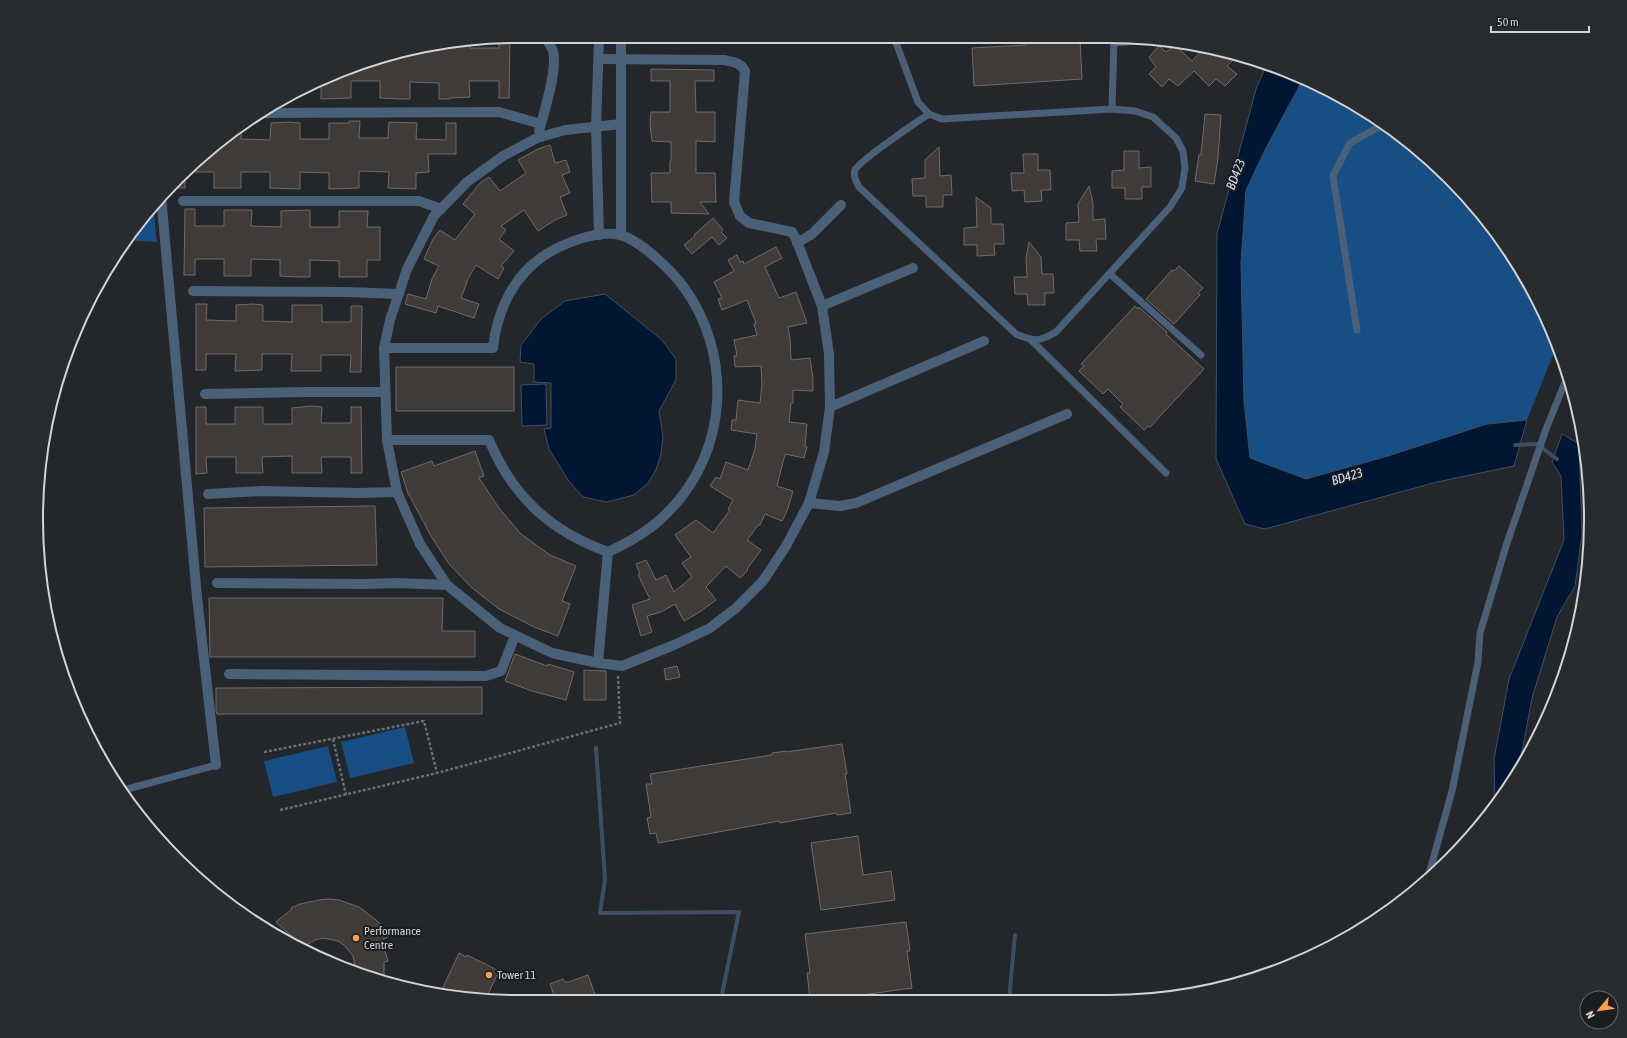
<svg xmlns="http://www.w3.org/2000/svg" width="1627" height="1038" font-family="'Asap Condensed',sans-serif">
  <rect width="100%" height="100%" fill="#23262a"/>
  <g fill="#174e83">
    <polygon points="1303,79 1402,136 1471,201 1526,278 1557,345 1527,420 1487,424 1388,456 1306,479 1250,458 1244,401 1241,263 1246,190 1266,148"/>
    <polygon points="153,205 157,242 126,240 136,225"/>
    <polygon points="405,727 414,763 350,778 341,742"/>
    <polygon points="328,746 337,782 273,797 264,761"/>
  </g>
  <g fill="#001632" stroke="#3f4f63">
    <polygon points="1266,66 1293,73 1303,79 1266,148 1246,190 1241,263 1244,401 1250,458 1306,479 1388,456 1487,424 1527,420 1514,466 1437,482 1265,529 1245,524 1216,459 1217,234 1256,89"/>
    <polygon points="605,294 662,340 676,359 676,380 659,411 663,437 661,454 656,470 648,483 634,495 607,502 583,497 568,480 549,449 544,429 551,428 551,383 534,382 534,364 520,362 521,345 541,319 565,301"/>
    <polygon points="546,384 547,425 522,426 521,385"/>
    <polygon points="1562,434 1579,444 1582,535 1575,586 1557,617 1532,698 1519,768 1495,807 1494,759 1509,679 1564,540 1561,476 1552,462"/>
  </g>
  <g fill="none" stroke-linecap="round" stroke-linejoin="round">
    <g stroke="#3f4f63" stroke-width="4">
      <polyline points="1515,445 1537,444 1557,459"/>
      <polyline points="596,748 605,879 600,913 739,912 721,999"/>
      <polyline points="1009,1000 1015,935"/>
    </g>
  </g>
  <g fill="#403b38" stroke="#706b68">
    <polygon points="456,40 470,40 470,48 499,48 499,40 510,40 509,98 499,98 499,81 469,81 470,97 450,98 450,99 439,99 439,83 410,82 410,99 400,99 380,98 380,81 351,81 351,98 321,99 321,83 364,62 418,49 439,49 439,44"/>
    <polygon points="1025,40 1080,40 1082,79 974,86 972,48 1026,45"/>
    <polygon points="1175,45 1192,61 1203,49 1236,57 1227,66 1237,74 1225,86 1216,79 1209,86 1194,71 1178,86 1169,79 1162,87 1149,74 1156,67 1149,57 1159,46 1166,52"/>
    <polygon points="651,69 714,70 714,81 695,81 696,112 715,112 715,142 696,141 696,173 715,173 716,202 700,202 709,214 671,213 671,202 652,202 651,173 670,173 670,161 671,161 671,142 652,141 650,124 651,112 670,112 670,81 651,81"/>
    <polygon points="1205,114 1221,115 1218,158 1214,184 1195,181 1199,155 1201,155"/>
    <polygon points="349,121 360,121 359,138 388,138 389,122 417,123 416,139 446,140 446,123 456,123 456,154 428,154 429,172 416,173 416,189 388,188 389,172 359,171 359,188 329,189 329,173 300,172 300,189 270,188 270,172 241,172 241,188 214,188 214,172 185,172 185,188 174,188 174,181 178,177 242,125 241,139 270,140 271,123 290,122 300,123 300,139 329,139 329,123 349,123"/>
    <polygon points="550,145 555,163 566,160 570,172 562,175 570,193 560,197 567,215 555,220 538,231 524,210 501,226 506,230 499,239 514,251 501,266 504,268 498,279 476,265 468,279 461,298 479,304 474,318 438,306 436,313 405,304 408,294 426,299 432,279 439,266 424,259 433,239 440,230 455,240 475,214 463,204 480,183 489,177 500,191 526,173 518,160 538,149"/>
    <polygon points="939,147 940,176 951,175 952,195 943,195 943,207 926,207 926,196 913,196 912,179 925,178 925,160"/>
    <polygon points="1124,151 1139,151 1139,168 1151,167 1151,187 1142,187 1142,199 1125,199 1125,188 1112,188 1112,171 1124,170"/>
    <polygon points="1023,154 1038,154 1038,170 1050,170 1051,190 1041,190 1042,201 1025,202 1024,190 1012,191 1011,173 1024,173"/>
    <polygon points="1089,186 1093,203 1093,220 1105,219 1106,239 1096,239 1097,251 1080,251 1079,240 1066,240 1066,223 1079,222 1078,204"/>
    <polygon points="976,197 991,208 991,224 1003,224 1004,244 994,244 995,255 977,256 977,245 964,245 964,228 977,227"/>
    <polygon points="185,209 195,209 195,226 224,226 224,210 252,210 251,226 281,227 281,211 310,210 310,227 339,227 339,211 368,211 367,227 380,227 380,260 367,260 367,277 339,277 339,261 310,260 310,277 299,277 280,276 280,260 251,259 251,276 224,276 224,259 195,259 195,275 184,275"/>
    <polygon points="713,218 723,230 721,232 727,238 719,245 712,237 692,254 684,245 695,236 694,235"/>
    <polygon points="1029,242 1041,257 1042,274 1053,274 1054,293 1045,293 1045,305 1028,305 1027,294 1015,294 1014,277 1027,277 1026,258"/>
    <polygon points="776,247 782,258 765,267 779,298 796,292 807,323 788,327 790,339 791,360 810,358 813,379 813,391 793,390 793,403 791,403 789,422 807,424 805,446 807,447 804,458 785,454 777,486 793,491 787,511 782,521 765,514 760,525 758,525 747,540 761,550 747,569 748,570 740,578 726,566 706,587 716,600 698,613 684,621 675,604 661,612 647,616 652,632 641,636 632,605 650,599 638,575 640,574 636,564 646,560 656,580 666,575 674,592 692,577 682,563 691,557 675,535 696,520 713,533 730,510 728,509 733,500 710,486 716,477 720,479 726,462 748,470 755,449 757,434 731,430 732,420 736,420 738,400 760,403 762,385 761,366 735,367 734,356 737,356 734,340 757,335 754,324 756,323 747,300 722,310 718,299 722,298 714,282 734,271 728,260 737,255 740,262 743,261 744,264"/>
    <polygon points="1179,266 1203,288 1198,293 1200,295 1174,324 1146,299 1172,270 1174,271"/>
    <polygon points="196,304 207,304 206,320 236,321 236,305 253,304 263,305 263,321 292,322 292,305 322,305 322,322 351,322 351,306 362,306 361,372 350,372 351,355 321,355 321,371 291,371 292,354 262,354 262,370 235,371 236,354 206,354 206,370 196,370"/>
    <polygon points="1135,306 1138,309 1139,307 1167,332 1166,334 1204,369 1150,427 1148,426 1144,430 1120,407 1123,404 1108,389 1103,394 1079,371 1084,366 1081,364"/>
    <rect x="396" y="367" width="118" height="44"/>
    <polygon points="311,406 322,407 321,423 351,423 351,407 361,407 362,473 351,473 351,457 321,457 322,473 292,473 292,456 262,457 263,473 236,473 236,457 206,457 207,473 196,474 196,407 206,407 206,424 235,424 235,407 263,407 263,424 292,424 292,408"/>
    <polygon points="475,451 484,476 479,478 499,508 521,534 550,555 576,566 562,601 570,604 558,636 534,627 499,609 471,587 449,564 431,536 408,493 401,472 432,461 434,466"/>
    <polygon points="375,506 377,565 205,567 204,508"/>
    <polygon points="209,598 443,598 442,631 475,631 475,657 210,657"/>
    <polygon points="515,654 547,666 548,664 574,672 566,700 532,691 505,681"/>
    <polygon points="677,666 680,677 666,680 664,669"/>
    <polygon points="584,670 606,671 606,700 584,700"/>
    <polygon points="482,687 482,714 217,714 216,711 216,688"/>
    <polygon points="842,744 847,774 845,774 851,813 837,815 836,813 780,823 779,821 658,843 656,833 650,834 647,818 651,817 646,784 652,784 650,774 772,755 772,753 786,751 786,752"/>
    <polygon points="858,836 863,875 891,871 895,900 821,910 811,843"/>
    <polygon points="329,899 339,900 359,907 376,920 383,927 389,936 382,940 388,961 384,962 384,975 380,975 379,977 356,971 353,956 344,945 338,941 323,938 315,940 303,947 294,942 296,940 276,922 292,909 291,908 300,904 319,900"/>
    <polygon points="906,922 910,951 907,951 912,988 826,1000 810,999 807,973 810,973 805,934"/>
    <polygon points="459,953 466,957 467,955 499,971 486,998 456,998 440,994"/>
    <polygon points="588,975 595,995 593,996 594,999 555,998 550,984 563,979 565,982 569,982"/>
  </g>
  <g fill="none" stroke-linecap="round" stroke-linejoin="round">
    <g stroke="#6a6c70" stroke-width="2.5" stroke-dasharray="3 2" stroke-linecap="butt">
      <polyline points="333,739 346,795"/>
      <polyline points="264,752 424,721 437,773"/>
      <polyline points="280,810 437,773 620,723 618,676"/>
    </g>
    <g stroke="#4a6078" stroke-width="7">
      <path d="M895,40L918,102L929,114L942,119L1112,109L1135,111L1153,117L1176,138L1183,151L1185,168L1182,188L1170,207L1056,332C1039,342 1034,342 1016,334L859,187C856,181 853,177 855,170C859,161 918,121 929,114"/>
      <polyline points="1114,43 1147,40"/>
      <polyline points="1112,109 1114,40"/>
      <polyline points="1110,274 1201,355"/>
      <polyline points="1357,330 1333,176 1350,143 1379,127 1384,126"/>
      <polyline points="1031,340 1166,473"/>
      <polyline points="120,791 216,765"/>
      <polyline points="1427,881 1452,791 1478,662 1480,633 1506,546 1546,429 1568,375"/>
    </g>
    <g stroke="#4a6078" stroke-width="10">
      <polyline points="621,40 621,235"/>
      <polyline points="260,113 499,112 541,124"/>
      <path d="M539,131C544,113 558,69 553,51C552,48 549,44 547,40"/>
      <polyline points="161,196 197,597 216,765"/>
      <polyline points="183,201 419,201 441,209"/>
      <polyline points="599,235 596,126 599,40"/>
      <polyline points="797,243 812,234 841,205"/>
      <polyline points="193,291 347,292 399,294"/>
      <polyline points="822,306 913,268"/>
      <path d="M384,348H493C497,310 514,274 548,253C567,242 598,230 620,235C640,240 671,270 683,286C733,354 729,451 668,512C651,530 630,542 608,552C550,531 513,497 489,440H387"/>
      <polyline points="205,394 306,392 385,392"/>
      <polyline points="830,407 984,341"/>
      <polyline points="208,494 262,491 358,493 397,492"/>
      <polyline points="809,503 840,506 856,503 1067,414"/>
      <polyline points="608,552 598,663 552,653 500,628 447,585 420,544 397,492 387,440 384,348 390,320 407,269 434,216 467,182 503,156 537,138 565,130 621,124"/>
      <polyline points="217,583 364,584 398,583 447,585"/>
      <path d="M598,663L622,666L674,645L710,628L736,608L763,581L786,546L809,503L824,452L830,407L829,354L822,306L796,239L792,232L749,223L740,216L734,202L745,71C740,62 733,62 724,60L599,59"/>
      <polyline points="229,674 486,676 501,671 515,636"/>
    </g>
  </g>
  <g fill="#fb9e51" stroke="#1a1d20" stroke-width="1.5">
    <circle cx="356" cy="938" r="4"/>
    <circle cx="489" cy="975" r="4"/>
  </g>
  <g text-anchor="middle" stroke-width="4" stroke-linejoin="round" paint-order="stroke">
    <g font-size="12" fill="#d2d4d6" stroke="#1a1d20" text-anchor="start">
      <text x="364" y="935">Performance<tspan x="364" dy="14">Centre</tspan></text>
      <text x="497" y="979">Tower 11</text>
    </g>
    <g font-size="13" font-style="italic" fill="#d5e3f4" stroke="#1a1d20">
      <text transform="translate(1235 174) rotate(-69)" y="5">BD423</text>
      <text transform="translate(1347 476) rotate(-16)" y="5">BD423</text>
    </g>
  </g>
  <path d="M0 0H1627V1038H0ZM519 43H1108A476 476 0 0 1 1584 519V519A476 476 0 0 1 1108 995H519A476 476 0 0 1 43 519V519A476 476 0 0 1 519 43Z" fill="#292c2f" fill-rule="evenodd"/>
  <path fill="none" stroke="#d2d4d6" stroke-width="2" d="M519 43H1108A476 476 0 0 1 1584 519V519A476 476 0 0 1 1108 995H519A476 476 0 0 1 43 519V519A476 476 0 0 1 519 43Z"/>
  <g transform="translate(1599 1010) rotate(241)"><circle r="19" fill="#1a1d20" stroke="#646669"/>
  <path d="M0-3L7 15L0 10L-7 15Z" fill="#fb9e51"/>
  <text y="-6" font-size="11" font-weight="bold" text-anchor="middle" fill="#d2d4d6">N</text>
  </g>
  <path d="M1491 26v6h98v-6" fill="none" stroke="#d2d4d6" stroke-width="2"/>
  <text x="1497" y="26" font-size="12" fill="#d2d4d6" stroke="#1a1d20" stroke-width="3" paint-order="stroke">50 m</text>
</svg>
